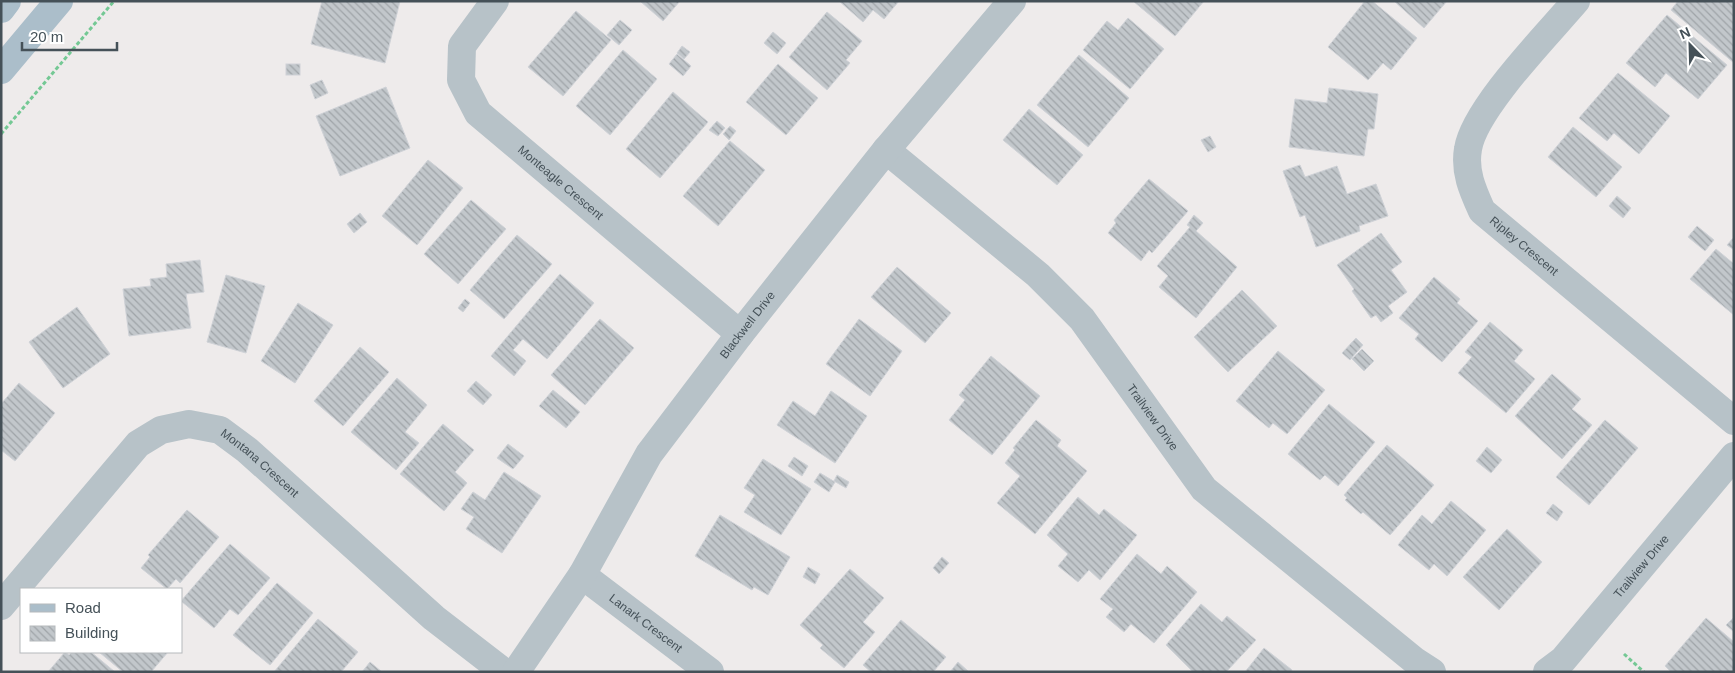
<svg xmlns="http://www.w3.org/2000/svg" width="1735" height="673" font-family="Helvetica,sans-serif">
  <defs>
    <pattern id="building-back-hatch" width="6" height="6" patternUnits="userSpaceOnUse" patternTransform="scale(1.25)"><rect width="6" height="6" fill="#c2c7cb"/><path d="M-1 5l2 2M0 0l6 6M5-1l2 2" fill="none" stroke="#9fa4a8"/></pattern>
  </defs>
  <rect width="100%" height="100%" fill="#eeebeb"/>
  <g fill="url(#building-back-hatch)" stroke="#cfd2d7">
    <polygon points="322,1 400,1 385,63 311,44"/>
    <polygon points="640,1 680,1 663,21"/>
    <polygon points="839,1 899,1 884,19 873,10 863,22"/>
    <polygon points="1133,1 1204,1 1175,36"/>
    <polygon points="1365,1 1372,1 1417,38 1391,70 1383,63 1368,80 1328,47"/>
    <polygon points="1394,1 1447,1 1424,28"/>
    <polygon points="1678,1 1734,1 1734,63 1671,10"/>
    <polygon points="576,11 611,40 563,96 528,67"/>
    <polygon points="827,12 862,41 846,60 850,63 827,90 789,57"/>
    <polygon points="1667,15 1727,65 1698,99 1666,73 1655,87 1626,63"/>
    <polygon points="1128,18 1164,49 1130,89 1083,50 1107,21 1118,30"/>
    <polygon points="620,20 632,30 619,45 607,35"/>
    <polygon points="773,32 786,43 777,54 764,43"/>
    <polygon points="682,46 690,52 684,59 677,53"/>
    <polygon points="623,50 657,79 610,135 576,106"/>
    <polygon points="677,54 691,66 683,76 669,64"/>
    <polygon points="1079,55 1129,98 1088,147 1037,105"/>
    <rect x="286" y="64" width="14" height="11"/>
    <polygon points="778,64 818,98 786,135 746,102"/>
    <polygon points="1618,73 1670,116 1639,154 1614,133 1607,141 1579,118"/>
    <polygon points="322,80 328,93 315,99 310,85"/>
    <polygon points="386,87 410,148 340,176 316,116"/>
    <polygon points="1329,88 1378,94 1374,129 1368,129 1364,156 1289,147 1295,99 1327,103"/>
    <polygon points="673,92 708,122 660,178 626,149"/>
    <polygon points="1029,109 1083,155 1057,185 1003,140"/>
    <polygon points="717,121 725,128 718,136 709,130"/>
    <polygon points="730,126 736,131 729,140 723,134"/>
    <polygon points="1573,127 1622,167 1596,197 1548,157"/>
    <polygon points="1210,136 1216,147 1208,152 1201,140"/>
    <polygon points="730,141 765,170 718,226 683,196"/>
    <polygon points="428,160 463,188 417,245 382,216"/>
    <polygon points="1300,165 1305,177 1337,166 1347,194 1376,184 1388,216 1359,226 1360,231 1316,247 1305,215 1300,217 1283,171"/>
    <polygon points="1149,179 1188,211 1152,253 1149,250 1141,261 1108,233 1116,223 1114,220"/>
    <polygon points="1617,196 1631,208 1623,218 1609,206"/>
    <polygon points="471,200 506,229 458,284 424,254"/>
    <polygon points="360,213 367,222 354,233 347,224"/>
    <polygon points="1194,215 1203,223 1196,231 1237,267 1196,318 1159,287 1168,276 1157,266 1190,227 1187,225"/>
    <polygon points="1697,226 1714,240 1705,251 1688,237"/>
    <polygon points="1381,233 1402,262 1391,270 1407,292 1388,306 1393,313 1381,322 1376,315 1371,318 1352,291 1354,289 1337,265"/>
    <polygon points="517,235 552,264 504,319 470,290"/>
    <polygon points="1734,237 1734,250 1727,245"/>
    <polygon points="1716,249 1734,264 1734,315 1690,279"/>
    <polygon points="200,260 204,292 186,294 191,328 129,336 123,289 151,286 150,279 167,277 166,264"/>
    <polygon points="897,267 951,313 925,343 871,297"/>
    <polygon points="560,274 594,303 547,359 523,339 513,350 526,361 514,376 491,356"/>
    <polygon points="226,275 265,286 246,353 207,342"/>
    <polygon points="1434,277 1460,299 1457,303 1478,321 1442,362 1415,339 1419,334 1399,318"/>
    <polygon points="1242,290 1277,326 1228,372 1194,337"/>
    <polygon points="465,299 470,303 463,312 458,308"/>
    <polygon points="298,303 333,325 295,383 261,361"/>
    <polygon points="77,307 110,354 63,388 29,342"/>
    <polygon points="600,319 634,348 585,405 551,375"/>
    <polygon points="859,319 902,351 870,396 826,364"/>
    <polygon points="1490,322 1523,350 1514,361 1535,379 1506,413 1458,373 1472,357 1465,352"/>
    <polygon points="1356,338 1363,345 1350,360 1342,353"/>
    <polygon points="360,347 389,372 343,426 314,401"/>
    <polygon points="1362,349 1374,361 1364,371 1352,359"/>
    <polygon points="1278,351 1325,390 1287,434 1273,423 1269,428 1236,401"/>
    <polygon points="991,356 1040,396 992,455 949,420 965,400 959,395"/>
    <polygon points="1552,374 1581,399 1572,409 1592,425 1562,459 1515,416"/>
    <polygon points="397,378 427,405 405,432 419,443 396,470 351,432"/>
    <polygon points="476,381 492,395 483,405 467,391"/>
    <polygon points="19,383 55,413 15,461 1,450 1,404"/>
    <polygon points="553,390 580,412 566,428 539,406"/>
    <polygon points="831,391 867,416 835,463 777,425 793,401 815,416"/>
    <polygon points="1329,404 1375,442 1338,486 1325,475 1320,480 1288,454"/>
    <polygon points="1036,420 1061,440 1057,446 1087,471 1035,534 997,503 1020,476 1005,463 1015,450 1013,448"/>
    <polygon points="1605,420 1638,448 1589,505 1556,477"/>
    <polygon points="443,424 474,450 455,472 467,483 444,511 400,474"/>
    <polygon points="508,444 524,456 513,469 497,458"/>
    <polygon points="1387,445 1434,485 1390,535 1363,512 1361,514 1345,500 1347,498 1344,495"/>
    <polygon points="1487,447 1502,460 1491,473 1476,461"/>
    <polygon points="794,457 808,466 802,476 788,466"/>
    <polygon points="763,459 811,489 781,535 744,512 755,495 744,488"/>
    <polygon points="504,472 541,496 502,553 466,529 474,517 461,509 473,492 485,500"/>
    <polygon points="820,473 835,482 829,492 814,482"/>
    <polygon points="837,475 849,482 846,488 834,481"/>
    <polygon points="1078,497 1099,515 1104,509 1137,535 1100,580 1089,570 1078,582 1058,566 1068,554 1047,535"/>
    <polygon points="1451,501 1486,530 1447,576 1434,564 1429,570 1398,545 1422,515 1432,524"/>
    <polygon points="1553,504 1563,512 1557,521 1546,513"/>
    <polygon points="187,510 219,537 180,583 176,579 167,589 141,568 150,557 148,555"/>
    <polygon points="720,515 790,557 768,595 754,587 752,590 695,556"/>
    <polygon points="1507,529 1542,562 1499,610 1463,577"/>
    <polygon points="230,544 270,578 238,615 230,609 214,628 181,601"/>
    <polygon points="1137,554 1161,574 1167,566 1197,592 1154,643 1131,624 1124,632 1106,617 1113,609 1100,599"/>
    <polygon points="942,557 949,563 939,574 933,568"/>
    <polygon points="808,567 820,574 815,584 803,577"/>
    <polygon points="850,569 884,598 863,622 875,632 844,668 820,648 823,645 800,625"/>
    <polygon points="277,583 313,613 270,665 233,635"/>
    <polygon points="1201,604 1222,622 1227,616 1256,640 1226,672 1193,672 1166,645"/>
    <polygon points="1734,617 1734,632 1726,625"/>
    <polygon points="1706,618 1734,642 1734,672 1671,672 1665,666"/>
    <polygon points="318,619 358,652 341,672 274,672"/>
    <polygon points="901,620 946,657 933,672 871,672 863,665"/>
    <polygon points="1264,648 1292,670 1291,672 1245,672"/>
    <polygon points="65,652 69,655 72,652 91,652 115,672 48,672"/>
    <polygon points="99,652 168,652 151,672 123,672"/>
    <polygon points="370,662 382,672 362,672"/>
    <polygon points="958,662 969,672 950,672"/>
  </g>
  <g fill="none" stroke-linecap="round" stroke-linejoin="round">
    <g stroke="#74c894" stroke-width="3" stroke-dasharray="4 2.5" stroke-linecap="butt">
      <polyline points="1,134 114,1"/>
      <polyline points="1624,654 1644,672"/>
    </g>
    <g stroke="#b7c2c8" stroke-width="28">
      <path id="s1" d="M495,1L462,46L461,80L478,113L740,334"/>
      <path id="s2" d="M1576,1C1548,34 1474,109 1468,149C1464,172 1473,191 1482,211L1734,421"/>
      <path id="s3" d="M886,150L1038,275L1082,319L1204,489L1415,661L1432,672"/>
      <path id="s4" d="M582,575L710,672"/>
      <path id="s5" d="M1,606L138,444L161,430L189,424L220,430L247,450L434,618L504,672"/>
      <path id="s6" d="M516,672L582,575L649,454L740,334L886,150L1012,1"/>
      <path id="s7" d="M1547,672L1563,660L1734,456"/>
    </g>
    <g stroke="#abbeca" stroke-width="28">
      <polyline points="1,9 7,1"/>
      <polyline points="1,70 59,1"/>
    </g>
  </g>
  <g text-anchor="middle" stroke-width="4.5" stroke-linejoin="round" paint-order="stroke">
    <g font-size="12" fill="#455158" stroke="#fff">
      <text dy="4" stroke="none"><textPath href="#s1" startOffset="235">Monteagle Crescent</textPath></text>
      <text dy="4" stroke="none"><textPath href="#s2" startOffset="304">Ripley Crescent</textPath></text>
      <text dy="4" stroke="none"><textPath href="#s6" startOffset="418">Blackwell Drive</textPath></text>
      <text dy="4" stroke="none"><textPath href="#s3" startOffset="380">Trailview Drive</textPath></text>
      <text dy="4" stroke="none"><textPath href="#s5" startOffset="351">Montana Crescent</textPath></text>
      <text dy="4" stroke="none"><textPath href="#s7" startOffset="142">Trailview Drive</textPath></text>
      <text dy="4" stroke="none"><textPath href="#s4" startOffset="80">Lanark Crescent</textPath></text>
    </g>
  </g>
  <rect width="1735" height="673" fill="none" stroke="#455158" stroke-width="5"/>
  <rect x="20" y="588" width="162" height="65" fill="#ffffff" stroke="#b5b9bc"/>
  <rect x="30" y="604" width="25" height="8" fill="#abbeca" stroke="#b5b9bc"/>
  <text x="65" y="613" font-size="15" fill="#455158">Road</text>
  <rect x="30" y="626" width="25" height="15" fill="url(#building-back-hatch)" stroke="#b5b9bc"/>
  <text x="65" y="638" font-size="15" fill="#455158">Building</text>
  <g transform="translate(1690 45) rotate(337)" stroke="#ffffff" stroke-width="4" paint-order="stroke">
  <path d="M0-4L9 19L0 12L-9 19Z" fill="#455158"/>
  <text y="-8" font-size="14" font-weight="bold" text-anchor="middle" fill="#455158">N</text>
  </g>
  <path d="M22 42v8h95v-8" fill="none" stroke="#455158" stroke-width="2.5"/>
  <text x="30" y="42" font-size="15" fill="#455158" stroke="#ffffff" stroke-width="4" paint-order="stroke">20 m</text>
</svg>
